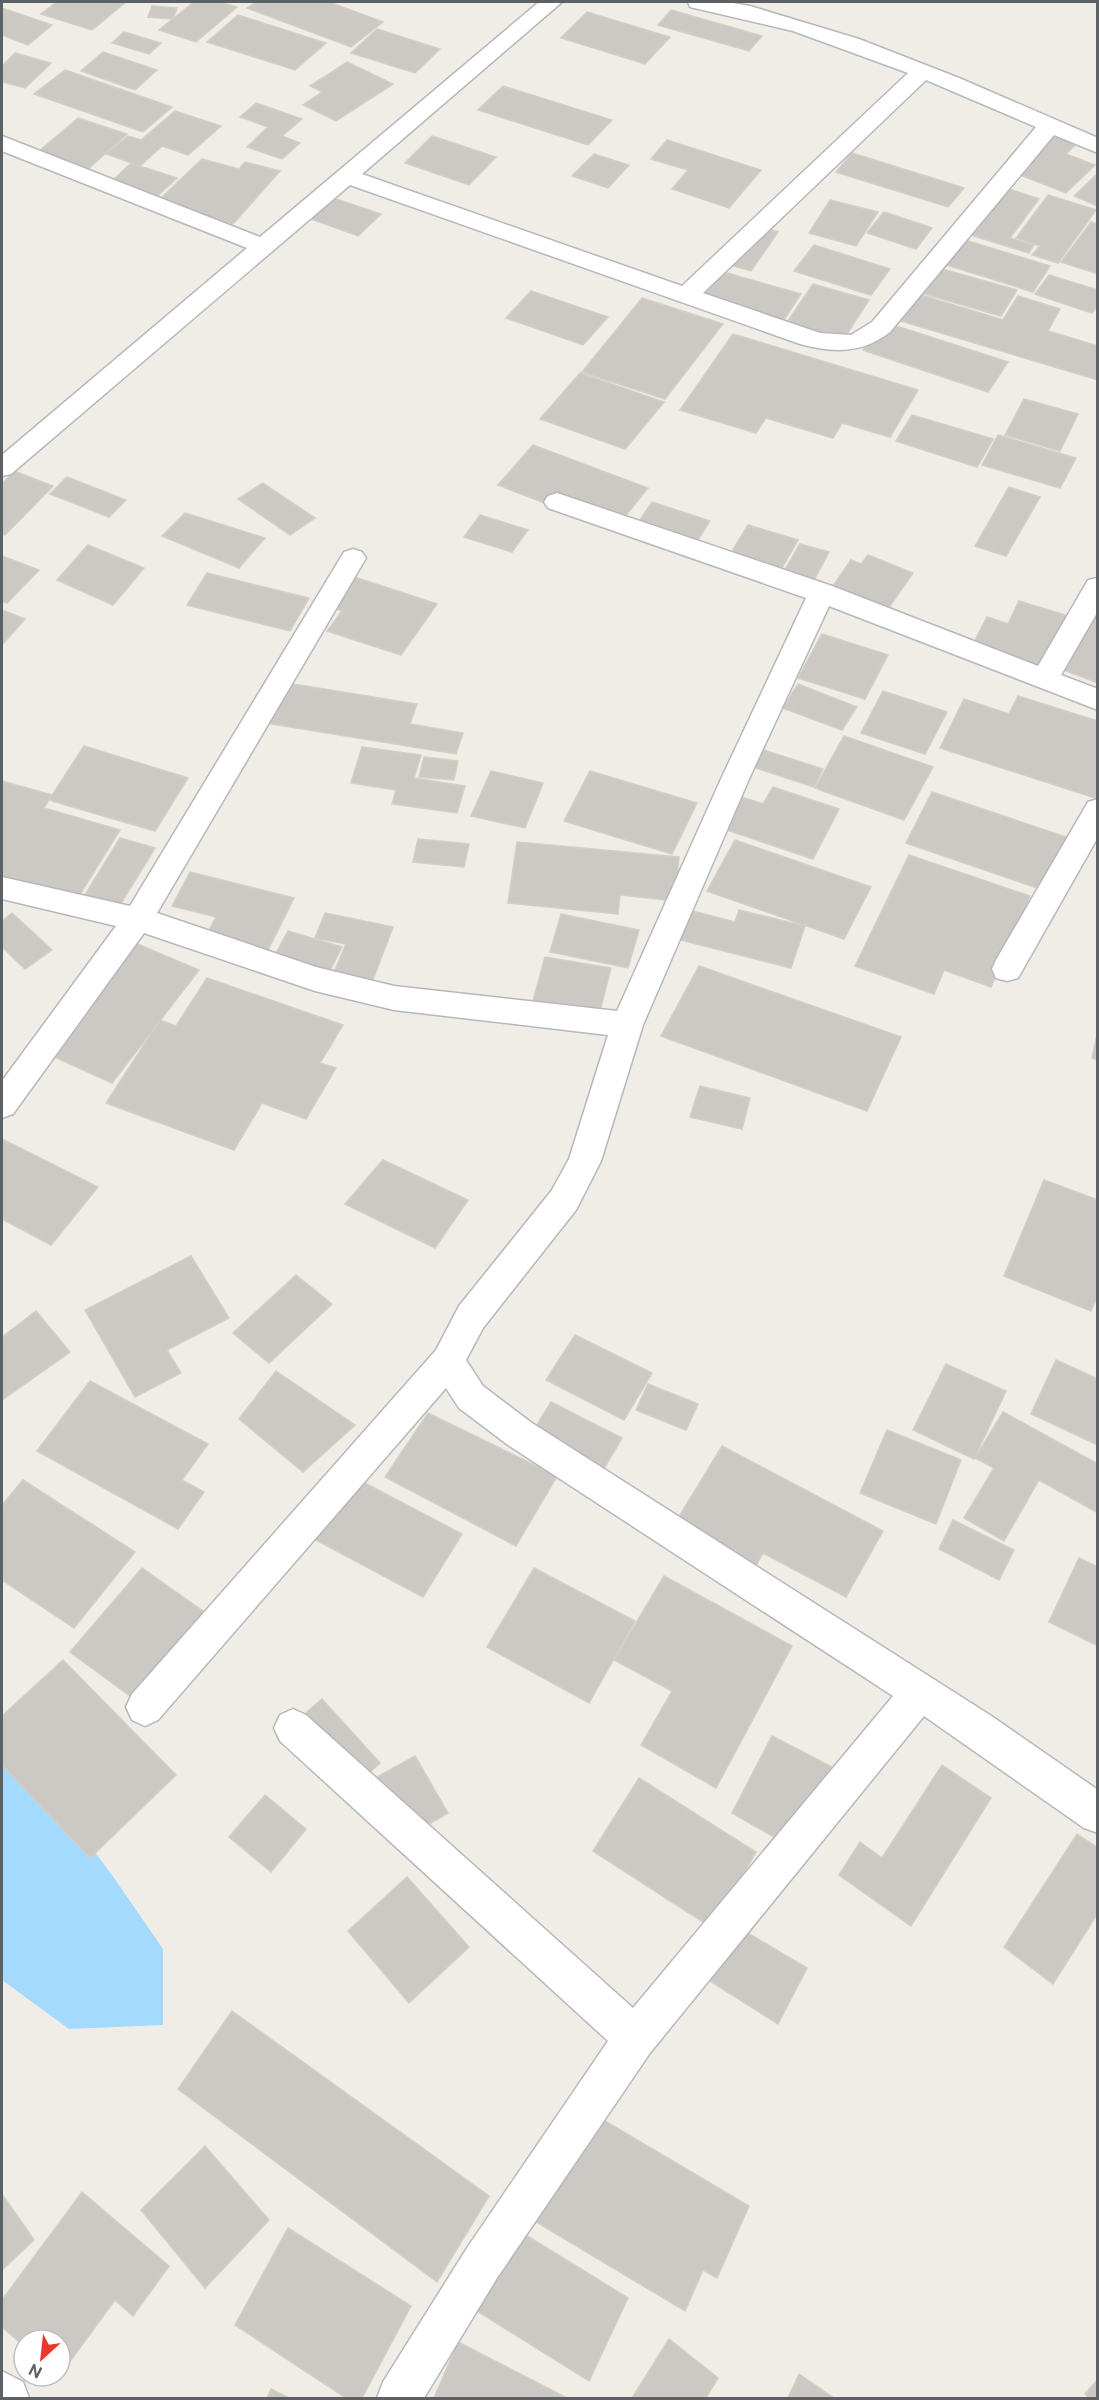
<svg xmlns="http://www.w3.org/2000/svg" width="1099" height="2400" font-family="'Public Sans',sans-serif">
  <rect width="100%" height="100%" fill="#efede5"/>
  <polygon fill="#a5daff" points="2,1737 11,1742 112,1875 163,1949 163,2025 69,2029 2,1980"/>
  <g fill="#ccc9c4" stroke="#d4cec3" stroke-width="1.5">
    <polygon points="57,2 126,2 92,30 41,14"/>
    <polygon points="194,2 219,2 237,7 196,42 159,30"/>
    <polygon points="256,2 329,2 383,22 351,47 247,8"/>
    <polygon points="152,6 177,8 173,19 148,17"/>
    <polygon points="2,8 52,25 28,45 2,35"/>
    <polygon points="671,10 762,36 749,51 658,25"/>
    <polygon points="587,12 670,37 645,64 561,38"/>
    <polygon points="238,15 326,43 295,70 207,42"/>
    <polygon points="377,29 440,49 415,73 351,53"/>
    <polygon points="124,32 161,43 149,54 112,43"/>
    <polygon points="103,52 157,70 135,90 81,71"/>
    <polygon points="15,53 51,63 25,88 2,82 2,66"/>
    <polygon points="347,62 393,84 336,121 303,105 322,92 310,86"/>
    <polygon points="65,70 172,107 143,132 34,94"/>
    <polygon points="503,86 612,120 588,145 478,110"/>
    <polygon points="256,103 302,119 282,136 300,143 282,159 247,147 268,127 240,117"/>
    <polygon points="175,111 221,126 188,155 162,146 140,166 106,154 128,136 141,140"/>
    <polygon points="78,118 127,134 87,170 37,153"/>
    <polygon points="1053,134 1077,143 1066,154 1095,165 1066,193 1012,172"/>
    <polygon points="432,136 496,157 469,185 405,163"/>
    <polygon points="667,140 761,170 729,208 672,189 688,170 651,159"/>
    <polygon points="852,153 964,188 948,207 836,172"/>
    <polygon points="594,154 629,165 608,188 572,176"/>
    <polygon points="202,159 239,169 245,162 280,171 233,224 157,202"/>
    <polygon points="130,164 146,168 177,178 154,199 109,184"/>
    <polygon points="1096,175 1098,176 1098,206 1074,196"/>
    <polygon points="1000,186 1039,199 1010,238 1034,245 1029,253 964,233"/>
    <polygon points="1048,195 1096,210 1058,263 1032,255 1040,246 1016,238"/>
    <polygon points="333,198 381,214 358,236 311,219"/>
    <polygon points="830,200 878,212 856,246 809,233"/>
    <polygon points="884,212 932,228 916,249 867,233"/>
    <polygon points="1091,222 1098,224 1098,274 1061,262"/>
    <polygon points="752,224 778,232 751,271 723,263"/>
    <polygon points="949,235 1050,266 1033,292 931,260"/>
    <polygon points="814,245 890,269 871,295 794,271"/>
    <polygon points="928,265 1017,290 1001,316 911,290"/>
    <polygon points="706,267 801,294 782,323 686,296"/>
    <polygon points="1049,275 1098,290 1098,305 1092,313 1035,294"/>
    <polygon points="813,284 869,300 838,348 781,331"/>
    <polygon points="531,291 608,317 583,345 506,318"/>
    <polygon points="908,291 1003,320 1018,296 1060,309 1048,331 1098,346 1098,380 891,318"/>
    <polygon points="642,298 723,324 665,399 582,372"/>
    <polygon points="884,322 1008,362 988,392 863,350"/>
    <polygon points="733,334 918,390 890,437 842,423 833,438 766,418 756,433 680,410"/>
    <polygon points="580,373 664,402 625,449 540,419"/>
    <polygon points="1024,399 1078,414 1060,451 1005,435"/>
    <polygon points="912,415 993,439 977,467 896,441"/>
    <polygon points="998,435 1076,458 1060,488 982,465"/>
    <polygon points="533,445 648,488 614,530 498,485"/>
    <polygon points="14,471 53,486 5,535 2,534 2,484"/>
    <polygon points="67,477 126,500 109,517 50,494"/>
    <polygon points="263,483 315,518 290,535 238,499"/>
    <polygon points="1009,487 1040,497 1006,556 975,546"/>
    <polygon points="652,502 710,521 688,555 629,536"/>
    <polygon points="185,513 265,538 239,568 162,536"/>
    <polygon points="480,515 528,530 512,552 464,537"/>
    <polygon points="748,525 798,540 779,573 729,556"/>
    <polygon points="800,544 829,552 813,582 783,573"/>
    <polygon points="88,545 144,568 113,605 57,580"/>
    <polygon points="868,555 913,573 885,613 829,592 851,560 861,564"/>
    <polygon points="2,556 39,570 7,603 2,601"/>
    <polygon points="339,572 437,604 401,655 327,631 342,611 317,603"/>
    <polygon points="207,573 309,598 290,631 187,605"/>
    <polygon points="1019,601 1075,618 1049,673 971,648 987,617 1008,624"/>
    <polygon points="2,610 25,619 2,645"/>
    <polygon points="1095,612 1098,613 1098,683 1061,669"/>
    <polygon points="822,634 888,655 865,699 798,678"/>
    <polygon points="287,683 417,704 410,724 463,733 456,754 271,724"/>
    <polygon points="798,684 857,707 842,730 783,708"/>
    <polygon points="883,691 947,712 925,754 861,733"/>
    <polygon points="1018,696 1098,721 1098,799 940,748 964,699 1009,714"/>
    <polygon points="844,736 933,767 904,820 815,788"/>
    <polygon points="84,746 188,778 155,831 49,800"/>
    <polygon points="362,747 421,755 414,778 465,786 457,813 392,804 396,790 351,783"/>
    <polygon points="757,748 823,769 814,787 747,765"/>
    <polygon points="424,757 458,761 454,780 419,777"/>
    <polygon points="491,771 543,783 525,828 471,816"/>
    <polygon points="590,771 697,803 672,854 564,821"/>
    <polygon points="2,781 52,795 44,808 120,830 74,904 2,883"/>
    <polygon points="773,787 839,809 813,859 709,824 727,792 763,804"/>
    <polygon points="932,792 1075,840 1052,893 906,843"/>
    <polygon points="120,838 155,848 115,913 80,903"/>
    <polygon points="418,839 469,844 464,867 413,862"/>
    <polygon points="735,840 871,887 844,939 707,891"/>
    <polygon points="517,842 679,857 675,901 620,895 618,914 508,903"/>
    <polygon points="909,855 1030,896 991,987 944,970 934,994 855,966"/>
    <polygon points="190,872 294,898 265,956 204,940 216,917 172,906"/>
    <polygon points="677,907 735,922 739,910 805,926 791,968 665,936"/>
    <polygon points="12,913 52,950 25,969 2,947 2,921"/>
    <polygon points="325,913 393,927 371,985 332,977 346,944 315,938"/>
    <polygon points="561,914 639,930 628,968 550,952"/>
    <polygon points="288,931 342,947 323,984 268,968"/>
    <polygon points="128,940 199,970 112,1083 39,1050"/>
    <polygon points="545,957 611,968 598,1019 531,1008"/>
    <polygon points="699,966 901,1037 867,1111 661,1036"/>
    <polygon points="207,978 343,1025 320,1063 336,1068 306,1119 262,1103 234,1150 106,1103 160,1020 176,1026"/>
    <polygon points="1098,1030 1098,1060 1092,1058"/>
    <polygon points="700,1086 750,1098 742,1129 690,1117"/>
    <polygon points="2,1139 98,1187 51,1245 2,1219"/>
    <polygon points="383,1160 468,1200 435,1248 345,1204"/>
    <polygon points="1044,1180 1098,1200 1098,1295 1091,1311 1004,1276"/>
    <polygon points="191,1256 229,1318 167,1350 181,1373 135,1397 85,1310"/>
    <polygon points="296,1275 332,1304 269,1363 233,1333"/>
    <polygon points="36,1311 70,1352 2,1400 2,1337"/>
    <polygon points="575,1335 652,1373 624,1420 546,1380"/>
    <polygon points="1056,1360 1098,1379 1098,1445 1031,1414"/>
    <polygon points="946,1364 1006,1391 974,1459 913,1430"/>
    <polygon points="276,1371 355,1425 303,1472 239,1419"/>
    <polygon points="90,1381 208,1444 182,1480 204,1492 178,1529 37,1451"/>
    <polygon points="648,1384 698,1404 686,1430 636,1410"/>
    <polygon points="551,1402 622,1438 592,1489 520,1453"/>
    <polygon points="1003,1412 1098,1464 1098,1513 1039,1480 1004,1541 964,1518 994,1468 975,1458"/>
    <polygon points="428,1413 557,1476 516,1546 385,1477"/>
    <polygon points="887,1430 961,1460 936,1524 860,1493"/>
    <polygon points="722,1446 883,1531 846,1597 763,1553 754,1569 674,1525"/>
    <polygon points="340,1470 462,1534 423,1597 299,1531"/>
    <polygon points="23,1480 135,1552 74,1628 2,1580 2,1505"/>
    <polygon points="953,1520 1014,1550 999,1580 939,1549"/>
    <polygon points="1079,1558 1098,1567 1098,1646 1049,1622"/>
    <polygon points="142,1568 207,1614 137,1701 70,1652"/>
    <polygon points="534,1568 635,1621 589,1703 487,1647"/>
    <polygon points="664,1576 792,1646 716,1788 641,1745 672,1691 614,1660"/>
    <polygon points="63,1660 176,1775 90,1858 2,1765 2,1716"/>
    <polygon points="322,1699 380,1763 344,1796 286,1730"/>
    <polygon points="772,1736 834,1768 795,1849 732,1813"/>
    <polygon points="415,1756 448,1813 400,1841 368,1782"/>
    <polygon points="942,1765 991,1798 911,1926 839,1875 860,1842 882,1858"/>
    <polygon points="639,1778 756,1852 712,1928 593,1851"/>
    <polygon points="265,1795 306,1829 271,1872 229,1837"/>
    <polygon points="1077,1834 1098,1848 1098,1913 1053,1984 1004,1947"/>
    <polygon points="407,1877 469,1947 409,2003 348,1931"/>
    <polygon points="731,1923 807,1968 778,2024 702,1976"/>
    <polygon points="232,2011 489,2196 437,2282 178,2089"/>
    <polygon points="583,2108 749,2206 717,2278 703,2270 685,2311 528,2217"/>
    <polygon points="205,2146 269,2220 205,2288 141,2210"/>
    <polygon points="82,2192 169,2266 133,2316 115,2300 60,2375 60,2340 24,2340 24,2346 2,2327 2,2300"/>
    <polygon points="2,2194 34,2240 2,2270"/>
    <polygon points="288,2228 411,2306 362,2398 346,2398 235,2325"/>
    <polygon points="516,2229 628,2298 589,2381 477,2311"/>
    <polygon points="669,2339 718,2378 706,2398 632,2398"/>
    <polygon points="458,2342 567,2398 434,2398"/>
    <polygon points="799,2374 834,2398 788,2398"/>
    <polygon points="1098,2379 1098,2398 1089,2398 1085,2394"/>
    <polygon points="271,2389 289,2398 267,2398"/>
  </g>
  <g fill="none" stroke-linecap="round" stroke-linejoin="round">
    <g stroke="#b5b8bc" stroke-width="3">
      <g id="minor">
        <path d="M539,2H562L362,174L682,286L908,73L793,31L690,7L688,2H727L750,6L859,39L959,78L1098,138V153L1054,135L890,332C862,354 833,353 800,344L350,185L11,474L2,476V455L247,248L2,151V136L260,237ZM926,80L1036,127L872,322L851,335L820,333L703,293Z"/>
        <polygon points="557,493 832,586 1038,666 1088,580 1098,578 1098,611 1061,675 1098,689 1098,710 829,606 749,779 643,1025 601,1161 576,1210 483,1328 466,1360 483,1386 532,1423 993,1717 1098,1790 1098,1833 1084,1828 924,1716 650,2053 497,2278 424,2398 377,2398 383,2382 467,2248 608,2041 280,1741 274,1728 280,1715 293,1709 306,1715 633,2008 893,1696 508,1445 459,1408 446,1388 158,1720 145,1726 132,1720 126,1707 132,1694 436,1350 459,1306 552,1190 569,1159 608,1035 394,1010 315,991 144,933 13,1114 2,1118 2,1081 116,926 2,899 2,877 130,906 344,552 353,549 362,552 366,558 157,913 316,967 394,986 617,1011 721,779 806,598 548,508 544,502 548,496"/>
        <polygon points="1098,799 1098,837 1018,978 1007,981 996,978 992,969 996,960 1088,802"/>
        <polygon points="2,2371 23,2382 29,2398 2,2398"/>
      </g>
    </g>
    <use href="#minor" fill="#fff" fill-rule="evenodd"/>
  </g>
  <rect width="1099" height="2400" fill="none" stroke="#5c6165" stroke-width="6"/>
  <g transform="translate(42 2358) rotate(207)"><circle r="28" fill="#ffffff" stroke="#bec0c1" stroke-width="1.5"/>
  <path d="M0-4.5L10 22L0 15L-10 22Z" fill="#ec372e"/>
  <text y="-9" font-size="16" font-weight="bold" text-anchor="middle" fill="#5c6165">N</text>
  </g>
</svg>
